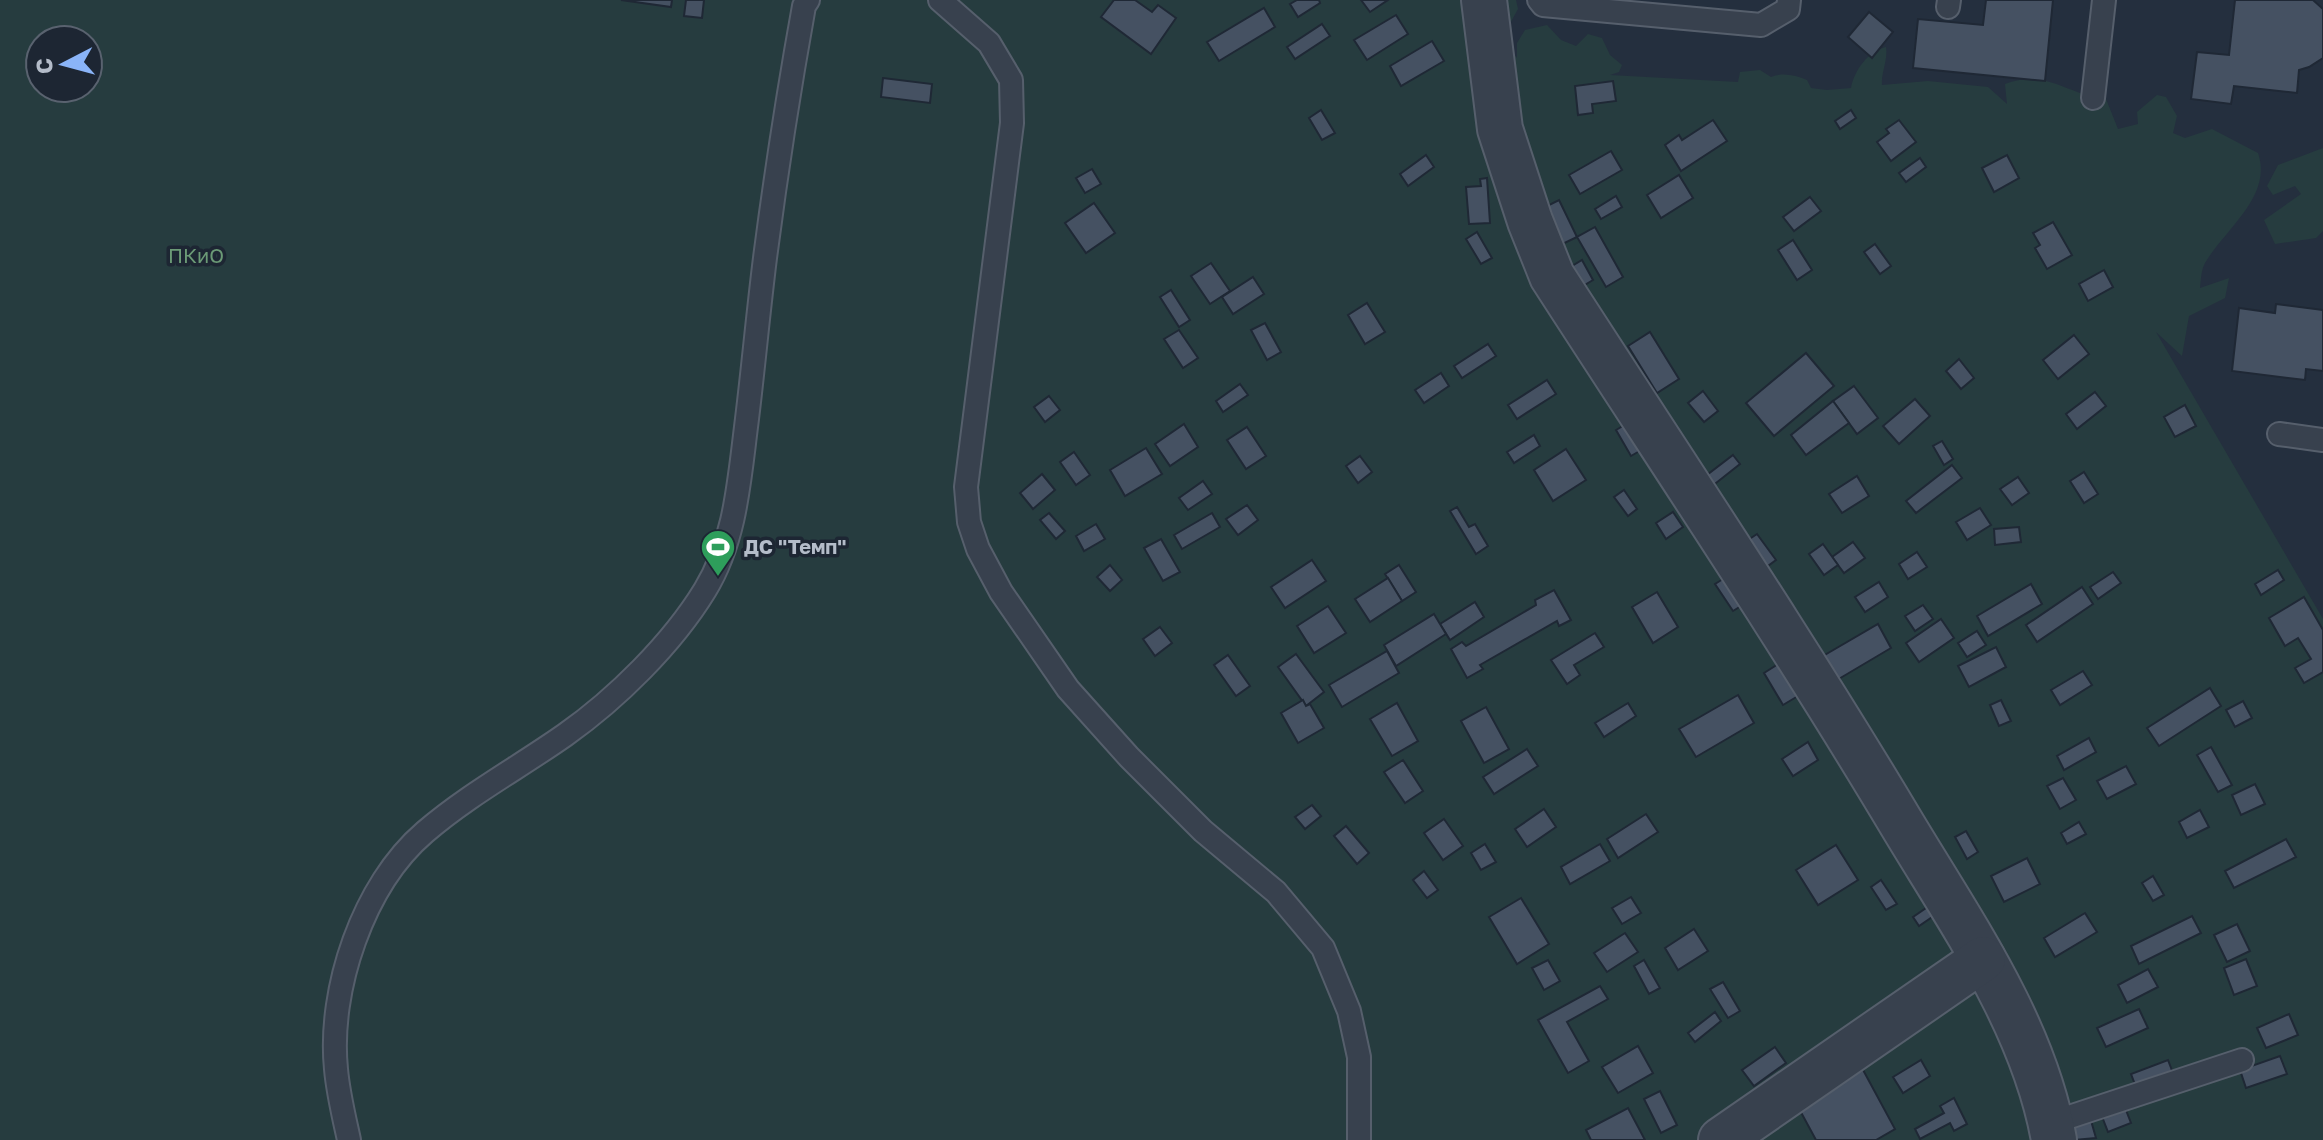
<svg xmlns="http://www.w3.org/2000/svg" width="2323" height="1140" font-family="'Golos Text',sans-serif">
  <rect width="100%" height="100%" fill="#242f3e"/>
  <g fill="#263c3f" fill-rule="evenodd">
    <path d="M0,0H1516L1518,9L1507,29L1513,53L1517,58V43L1525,30L1547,25L1561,40L1576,46L1588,34L1602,38L1610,55L1622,65L1619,72L1610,75L1738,82L1740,72L1760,70L1771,77C1783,72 1795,75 1807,80L1811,88L1827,90L1851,88C1854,71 1868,51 1886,47C1888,61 1881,72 1882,85L1928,81L1988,87L2007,104L2005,84C2047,68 2068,96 2106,99L2118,129L2138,124L2137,112L2157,95L2166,97L2177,116L2173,133L2185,138L2212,129L2258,153C2273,196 2225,229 2205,263C2201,270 2201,280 2200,288L2229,278L2225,298L2189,316L2182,356L2156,332L2323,619V1140H0ZM40,40H88V88H40Z"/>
    <polygon points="2323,148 2323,231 2316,238 2275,244 2264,220 2301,194 2295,186 2273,195 2267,186 2278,165"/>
  </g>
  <g fill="#455162" stroke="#1f2835" stroke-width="2">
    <polygon points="621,0 672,0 671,7"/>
    <polygon points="686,0 704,0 702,18 684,16"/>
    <polygon points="1114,0 1135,0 1152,12 1158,5 1176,18 1151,54 1101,17"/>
    <polygon points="1297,0 1319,0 1320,3 1298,17 1290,4"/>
    <polygon points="1361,0 1388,0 1370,12"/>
    <polygon points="1986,0 2053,0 2045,81 1913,68 1918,19 1983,25"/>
    <polygon points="2235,0 2313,0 2323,9 2323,58 2309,67 2299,70 2297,93 2234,86 2231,104 2191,99 2197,52 2229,55"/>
    <polygon points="1264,8 1275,27 1219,61 1207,42"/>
    <polygon points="1869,12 1893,32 1872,58 1848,37"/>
    <polygon points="1396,15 1408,34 1367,60 1354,40"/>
    <polygon points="1322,24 1330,36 1295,59 1287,47"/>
    <polygon points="1432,41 1444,61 1401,86 1390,66"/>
    <polygon points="883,78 932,84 930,103 881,97"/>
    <polygon points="1613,81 1616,101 1592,104 1593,113 1578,115 1575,86"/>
    <polygon points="1321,110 1335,133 1322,140 1309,118"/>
    <polygon points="1851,110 1856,118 1840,129 1835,121"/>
    <polygon points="1713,120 1727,141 1681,171 1665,145 1679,135 1682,140"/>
    <polygon points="1899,120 1916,142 1891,161 1877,142 1889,133 1886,129"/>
    <polygon points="1611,151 1622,170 1580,194 1569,175"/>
    <polygon points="1426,155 1434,167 1408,186 1400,174"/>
    <polygon points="2007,155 2019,178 1994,192 1982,168"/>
    <polygon points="1920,158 1926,167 1906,182 1899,173"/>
    <polygon points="1092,169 1101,184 1085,193 1076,178"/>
    <polygon points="1679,175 1693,198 1661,218 1647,195"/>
    <polygon points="1487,178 1490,223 1469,224 1466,187 1481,186 1480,179"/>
    <polygon points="1616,196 1622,207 1601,219 1595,209"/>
    <polygon points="1810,197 1821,211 1794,231 1783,217"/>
    <polygon points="1559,200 1577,237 1548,251 1529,215"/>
    <polygon points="1094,203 1115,233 1086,253 1065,223"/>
    <polygon points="2053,222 2072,255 2047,269 2035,248 2040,245 2033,233"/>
    <polygon points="1595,227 1623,277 1606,287 1577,237"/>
    <polygon points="1477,232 1492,258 1481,264 1466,239"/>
    <polygon points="1793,240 1812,270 1797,280 1778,250"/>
    <polygon points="1875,244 1891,266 1880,274 1864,252"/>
    <polygon points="1582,260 1593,280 1583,286 1572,266"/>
    <polygon points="1211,263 1230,291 1210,304 1191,276"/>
    <polygon points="2104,270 2113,287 2088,301 2079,284"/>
    <polygon points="1253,277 1264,294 1233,314 1222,297"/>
    <polygon points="1171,290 1190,320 1179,327 1160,297"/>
    <polygon points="1367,303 1385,332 1365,344 1348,315"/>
    <polygon points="2276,304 2323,310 2323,371 2306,369 2305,380 2232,371 2239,308 2275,313"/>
    <polygon points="1265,323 1281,352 1267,360 1251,330"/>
    <polygon points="1179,330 1198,358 1183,368 1164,339"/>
    <polygon points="1650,332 1679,379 1657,393 1628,346"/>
    <polygon points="2074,335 2089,354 2058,379 2043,360"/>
    <polygon points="1488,344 1496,356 1462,378 1454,366"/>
    <polygon points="1806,353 1834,386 1774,436 1746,403"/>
    <polygon points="1959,359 1974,378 1961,389 1946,371"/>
    <polygon points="1441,373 1449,386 1424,403 1415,390"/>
    <polygon points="1547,380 1556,394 1517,419 1508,405"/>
    <polygon points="1240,384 1248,395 1223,412 1216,401"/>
    <polygon points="1854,386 1878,418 1857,434 1833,401"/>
    <polygon points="1703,391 1718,411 1704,422 1688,403"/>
    <polygon points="2095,392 2106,406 2077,429 2066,414"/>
    <polygon points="1049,396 1060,410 1045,422 1034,407"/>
    <polygon points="1915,399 1930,416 1899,444 1883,426"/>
    <polygon points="1833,401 1849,423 1806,455 1791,435"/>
    <polygon points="2185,405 2196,426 2175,437 2164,417"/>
    <polygon points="1628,423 1643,449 1631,456 1616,430"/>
    <polygon points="1184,424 1198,447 1170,466 1155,444"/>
    <polygon points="1247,427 1266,456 1246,469 1227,440"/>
    <polygon points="1534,435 1540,446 1514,463 1507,452"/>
    <polygon points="1942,441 1953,459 1944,465 1933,446"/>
    <polygon points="1146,448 1162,474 1125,496 1110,470"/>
    <polygon points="1566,449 1586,480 1553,501 1534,470"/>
    <polygon points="1074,452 1090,475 1076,485 1060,462"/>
    <polygon points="1733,455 1740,464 1711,487 1703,478"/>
    <polygon points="1360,456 1372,472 1358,483 1346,466"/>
    <polygon points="1952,465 1962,478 1916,513 1906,501"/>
    <polygon points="2084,472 2098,494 2084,503 2070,481"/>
    <polygon points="1042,474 1055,490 1033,509 1020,493"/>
    <polygon points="1857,476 1869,496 1842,513 1829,494"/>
    <polygon points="2018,477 2029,493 2012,505 2000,489"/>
    <polygon points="1203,481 1212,494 1188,510 1179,498"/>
    <polygon points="1624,490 1637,509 1628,516 1614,497"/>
    <polygon points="1247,505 1258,520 1238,535 1226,519"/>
    <polygon points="1457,507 1469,527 1475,524 1488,546 1476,554 1450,511"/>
    <polygon points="1980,508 1991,525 1967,540 1956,522"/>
    <polygon points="1673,512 1683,527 1666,539 1656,523"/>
    <polygon points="1049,513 1065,531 1056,539 1040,520"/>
    <polygon points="1212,513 1220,527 1182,549 1174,535"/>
    <polygon points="1096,524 1105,539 1084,551 1076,536"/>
    <polygon points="2019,527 2021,542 1995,545 1994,529"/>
    <polygon points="1757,534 1776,560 1761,571 1742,544"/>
    <polygon points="1161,539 1180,572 1163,581 1144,548"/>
    <polygon points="1853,542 1865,558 1844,573 1832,557"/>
    <polygon points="1823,544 1838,565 1824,575 1809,554"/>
    <polygon points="1917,552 1927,567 1908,579 1899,564"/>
    <polygon points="1312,560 1326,581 1285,608 1271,587"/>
    <polygon points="1110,565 1122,580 1110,591 1097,577"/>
    <polygon points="1399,565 1416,592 1402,601 1385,574"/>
    <polygon points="2278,570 2284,580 2261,595 2255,584"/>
    <polygon points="2113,572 2121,583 2098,599 2090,587"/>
    <polygon points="1731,574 1749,601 1733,611 1715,584"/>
    <polygon points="1388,578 1402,601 1370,622 1355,599"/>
    <polygon points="1879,582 1888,597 1865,612 1855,597"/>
    <polygon points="2031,584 2042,604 1988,636 1977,616"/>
    <polygon points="2082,587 2093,604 2037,642 2026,625"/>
    <polygon points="1554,590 1571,620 1559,626 1557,621 1480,665 1483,669 1467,678 1451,649 1462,642 1466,646 1536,605 1535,600"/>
    <polygon points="1657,592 1678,627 1653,643 1632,607"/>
    <polygon points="2304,597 2323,630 2323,672 2304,683 2295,668 2311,659 2298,638 2285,646 2269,618"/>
    <polygon points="1475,602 1484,617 1450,640 1440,624"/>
    <polygon points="1923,605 1933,619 1915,631 1905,616"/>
    <polygon points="1328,606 1346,633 1314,653 1297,626"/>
    <polygon points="1434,614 1446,634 1396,666 1384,645"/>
    <polygon points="1941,619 1954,638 1919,662 1906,643"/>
    <polygon points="1878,624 1891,648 1837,680 1823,656"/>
    <polygon points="1160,627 1172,643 1155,656 1143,639"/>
    <polygon points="1977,631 1986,645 1967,657 1958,643"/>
    <polygon points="1595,633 1604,647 1574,665 1580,675 1567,684 1551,660"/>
    <polygon points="1996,647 2006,667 1969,687 1958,666"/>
    <polygon points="1387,651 1399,673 1342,707 1329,685"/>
    <polygon points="1296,654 1324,692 1306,706 1278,667"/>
    <polygon points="1228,655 1250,686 1236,696 1214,665"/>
    <polygon points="1783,661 1803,693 1783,705 1764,673"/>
    <polygon points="2083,671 2092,685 2060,705 2051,690"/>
    <polygon points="2210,688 2221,706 2159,746 2147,728"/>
    <polygon points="1738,695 1754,723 1696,757 1679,729"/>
    <polygon points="1303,700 1306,706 1310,704 1324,728 1298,743 1281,713"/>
    <polygon points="2001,700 2011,721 1999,726 1990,705"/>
    <polygon points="2243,701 2252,718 2235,727 2226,710"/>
    <polygon points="1397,703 1418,741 1392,756 1370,719"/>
    <polygon points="1628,703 1636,716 1604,737 1595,723"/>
    <polygon points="1486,707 1509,749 1484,763 1461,721"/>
    <polygon points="2089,738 2096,752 2064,770 2057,756"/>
    <polygon points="1808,742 1818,760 1793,776 1782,759"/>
    <polygon points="2211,747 2232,785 2218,792 2197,755"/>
    <polygon points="1527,749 1538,766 1494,794 1483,777"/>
    <polygon points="1403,760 1423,791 1405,803 1384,772"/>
    <polygon points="2126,766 2136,784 2107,799 2097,781"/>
    <polygon points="2063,778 2076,800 2060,809 2047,786"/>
    <polygon points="2255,784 2265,804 2241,815 2232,795"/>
    <polygon points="1312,805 1321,816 1305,829 1295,817"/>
    <polygon points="1544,809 1556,827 1527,847 1515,829"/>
    <polygon points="2200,810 2209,827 2187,838 2179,822"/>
    <polygon points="1646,814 1658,832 1618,858 1607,839"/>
    <polygon points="1444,819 1463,846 1443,860 1424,833"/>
    <polygon points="2079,822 2086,834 2067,844 2061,833"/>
    <polygon points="1346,826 1369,853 1357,864 1334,836"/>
    <polygon points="1966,831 1978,852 1967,859 1955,837"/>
    <polygon points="2286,839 2296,857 2234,888 2225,871"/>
    <polygon points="1485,844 1496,862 1481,870 1471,853"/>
    <polygon points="1600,844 1610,861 1570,884 1561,867"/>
    <polygon points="1836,845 1858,880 1818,905 1796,870"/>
    <polygon points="2027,858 2040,884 2004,902 1991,876"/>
    <polygon points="1424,871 1438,890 1427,898 1413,880"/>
    <polygon points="2153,876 2164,895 2153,901 2142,883"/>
    <polygon points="1881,880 1897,904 1886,910 1871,887"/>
    <polygon points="1631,897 1641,913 1622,924 1612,908"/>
    <polygon points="1521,898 1549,944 1517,964 1489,917"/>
    <polygon points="1932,904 1938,913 1919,926 1913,917"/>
    <polygon points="2085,913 2097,932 2055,957 2044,938"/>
    <polygon points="2192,916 2201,933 2139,964 2131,946"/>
    <polygon points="2237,924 2250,951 2227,962 2214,935"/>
    <polygon points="1694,929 1708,951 1678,970 1665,948"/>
    <polygon points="1625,933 1638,952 1607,972 1594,953"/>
    <polygon points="2246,959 2257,986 2234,995 2224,968"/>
    <polygon points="1548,960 1560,981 1544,990 1532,968"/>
    <polygon points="1644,960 1660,988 1649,994 1634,966"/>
    <polygon points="2148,969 2158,987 2127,1003 2118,985"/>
    <polygon points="1723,982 1740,1011 1728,1018 1710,989"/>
    <polygon points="1600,986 1608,999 1567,1022 1589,1061 1568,1073 1538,1020"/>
    <polygon points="2139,1009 2148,1028 2106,1047 2097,1028"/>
    <polygon points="1715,1012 1721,1021 1695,1042 1688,1033"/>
    <polygon points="2289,1014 2298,1035 2266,1048 2257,1028"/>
    <polygon points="1638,1046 1653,1073 1618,1093 1602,1067"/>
    <polygon points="1775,1047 1786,1063 1754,1086 1742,1070"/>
    <polygon points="2280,1056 2287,1074 2246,1088 2240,1070"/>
    <polygon points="1921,1060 1930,1076 1903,1093 1893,1077"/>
    <polygon points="2168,1060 2176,1081 2139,1095 2131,1074"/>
    <polygon points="1862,1068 1895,1129 1876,1140 1816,1140 1797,1105"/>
    <polygon points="1660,1091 1677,1125 1661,1133 1644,1099"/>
    <polygon points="1954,1098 1967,1124 1954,1131 1950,1123 1920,1139 1915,1129 1944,1113 1940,1106"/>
    <polygon points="2124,1105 2131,1123 2108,1132 2101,1114"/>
    <polygon points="1628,1108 1645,1140 1591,1140 1586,1130"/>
    <polygon points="2090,1117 2096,1138 2074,1140 2070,1123"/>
  </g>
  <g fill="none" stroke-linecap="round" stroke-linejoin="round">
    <g stroke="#565f6c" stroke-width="26">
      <g id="lane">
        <polyline points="940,0 989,43 1011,80 1012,123 966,487 969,522 978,549 1001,592 1068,689 1129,757 1203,831 1276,892 1323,948 1349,1011 1359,1057 1359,1140"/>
        <polyline points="1539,0 1543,5 1761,25 1788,9 1789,0"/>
        <polyline points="1948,7 1949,0"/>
        <polyline points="2093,98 2104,0"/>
        <polyline points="2279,434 2323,440"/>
        <polyline points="2051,1123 2242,1060"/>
        <path d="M349,1140C344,1117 338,1093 336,1069C328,990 363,885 425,832C468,795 518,768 565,735C616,699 672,644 705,590C735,541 739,483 746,427C753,371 758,314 765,258C776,173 789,89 804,6L808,0"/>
      </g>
    </g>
    <g stroke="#565f6c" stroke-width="48">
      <g id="street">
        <path d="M1484,0L1500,129L1530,221L1552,276C1670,459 1792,640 1903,826C1962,924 2034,1026 2054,1140"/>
        <polyline points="1721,1140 1983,959"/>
      </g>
    </g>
    <use href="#lane" stroke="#38414e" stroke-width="22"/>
    <use href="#street" stroke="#38414e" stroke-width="44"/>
  </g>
  <defs>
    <g id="stadium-pin" transform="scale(1.8)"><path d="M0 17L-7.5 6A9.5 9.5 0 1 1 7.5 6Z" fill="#2e9e5b" stroke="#1d2633"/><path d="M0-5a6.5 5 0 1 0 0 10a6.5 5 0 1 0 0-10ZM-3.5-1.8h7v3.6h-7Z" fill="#fff"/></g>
  </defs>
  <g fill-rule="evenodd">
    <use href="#stadium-pin" x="718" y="547"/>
  </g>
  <g text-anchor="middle" stroke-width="7" stroke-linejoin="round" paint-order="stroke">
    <g font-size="20" fill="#6b9a76" stroke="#1d2633">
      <text x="196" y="263">ПКиО</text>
    </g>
    <g font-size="20" font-weight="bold" fill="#b4bcc9" stroke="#1d2633" text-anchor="start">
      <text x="744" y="554">ДС "Темп"</text>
    </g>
  </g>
  <g transform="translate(64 64) rotate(264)"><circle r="38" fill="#1d2633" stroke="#59626f" stroke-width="2"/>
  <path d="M0-6L14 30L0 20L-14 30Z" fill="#8ab4f8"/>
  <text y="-12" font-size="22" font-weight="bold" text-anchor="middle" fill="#b4bcc9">С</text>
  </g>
</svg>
